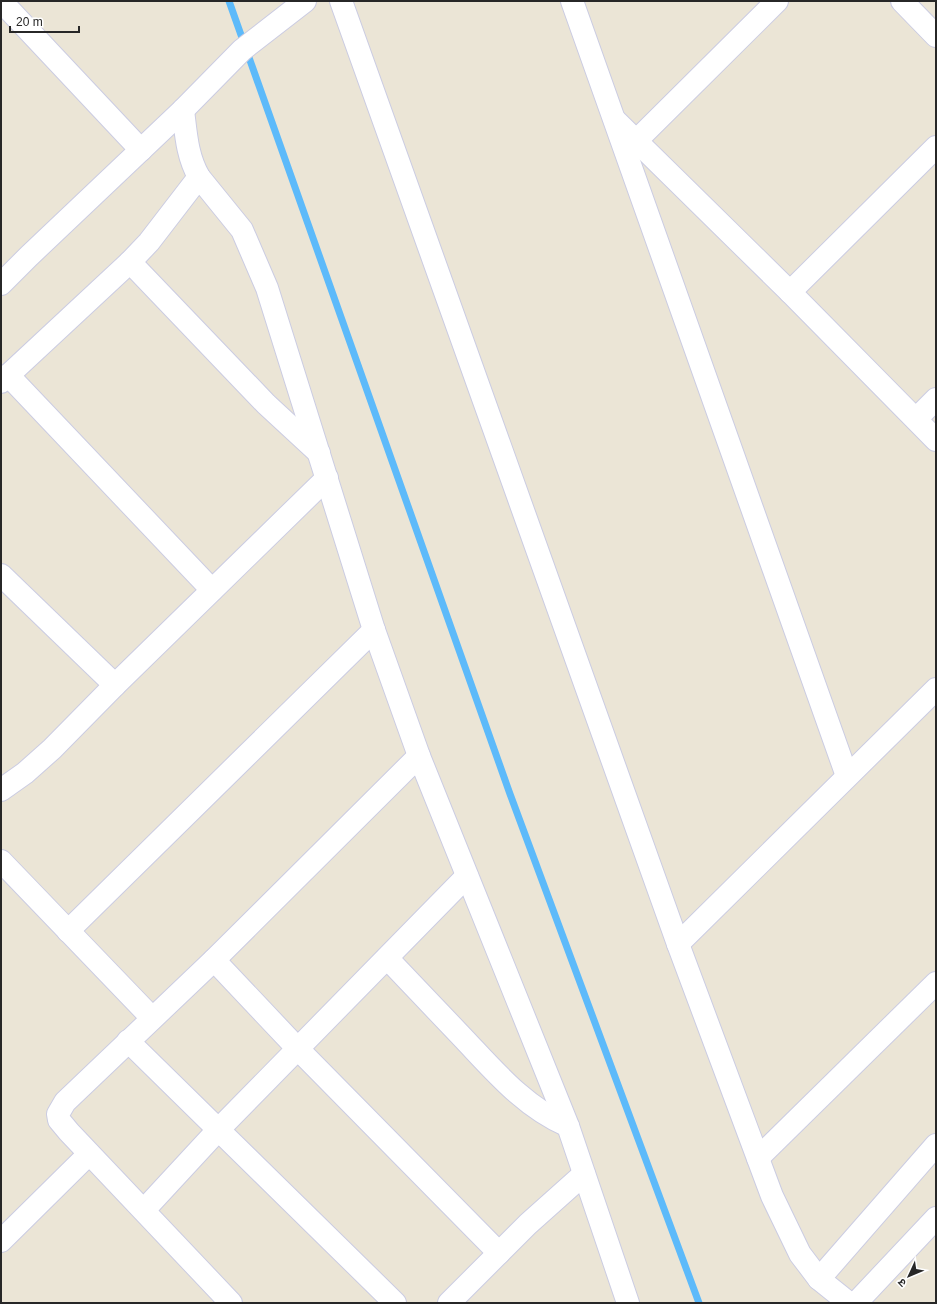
<svg xmlns="http://www.w3.org/2000/svg" width="937" height="1304" font-family="Helvetica,'Noto Sans Devanagari',sans-serif">
  <rect width="100%" height="100%" fill="#ebe5d6"/>
  <g fill="none" stroke-linecap="round" stroke-linejoin="round">
    <polyline stroke="#5dbafa" stroke-width="7" points="229,1 510,794 699,1303"/>
    <g stroke="#cbcce2" stroke-width="24">
      <g id="minor">
        <polyline points="1,1 141,150"/>
        <polyline points="341,1 678,944 772,1196 800,1254 819,1279 849,1303"/>
        <polyline points="572,1 847,776"/>
        <polyline points="902,1 936,36"/>
        <path d="M183,110C186,134 187,156 199,177L242,230L267,288L374,630L419,756L568,1126L628,1303"/>
        <polyline points="617,122 790,292 936,440"/>
        <polyline points="636,141 777,1"/>
        <polyline points="130,262 266,404 319,453"/>
        <polyline points="1,284 29,256 183,110 242,50 305,1"/>
        <polyline points="790,292 936,147"/>
        <polyline points="8,375 212,590"/>
        <polyline points="1,382 130,262 149,242 199,177"/>
        <polyline points="916,419 936,399"/>
        <polyline points="1,575 115,685"/>
        <polyline points="1,790 25,773 52,749 115,685 327,478"/>
        <polyline points="1,861 152,1018"/>
        <polyline points="68,931 374,630"/>
        <polyline points="678,944 936,689"/>
        <path d="M387,958C413,985 439,1013 465,1040C496,1073 526,1108 568,1126"/>
        <polyline points="214,960 298,1049 499,1253"/>
        <polyline points="128,1041 395,1303"/>
        <polyline points="758,1158 936,983"/>
        <polyline points="144,1210 218,1130 467,876"/>
        <polyline points="1,1241 89,1154"/>
        <polyline points="819,1279 936,1145"/>
        <polyline points="231,1303 69,1132 59,1120 58,1114 65,1102 214,960 419,756"/>
        <polyline points="449,1303 528,1224 584,1174"/>
        <polyline points="856,1303 936,1218"/>
      </g>
    </g>
    <use href="#minor" stroke="#fff" stroke-width="22"/>
  </g>
  <rect width="937" height="1304" fill="none" stroke="#272727" stroke-width="4"/>
  <g transform="translate(909 1276) rotate(226)" stroke="#ffffff" stroke-width="3" paint-order="stroke">
  <path d="M0-3L7 15L0 10L-7 15Z" fill="#272727"/>
  <text y="-6" font-size="11" font-weight="bold" text-anchor="middle" fill="#272727">उ</text>
  </g>
  <path d="M10 26v6h69v-6" fill="none" stroke="#272727" stroke-width="2"/>
  <text x="16" y="26" font-size="12" fill="#272727" stroke="#ffffff" stroke-width="3" paint-order="stroke">20 m</text>
</svg>
